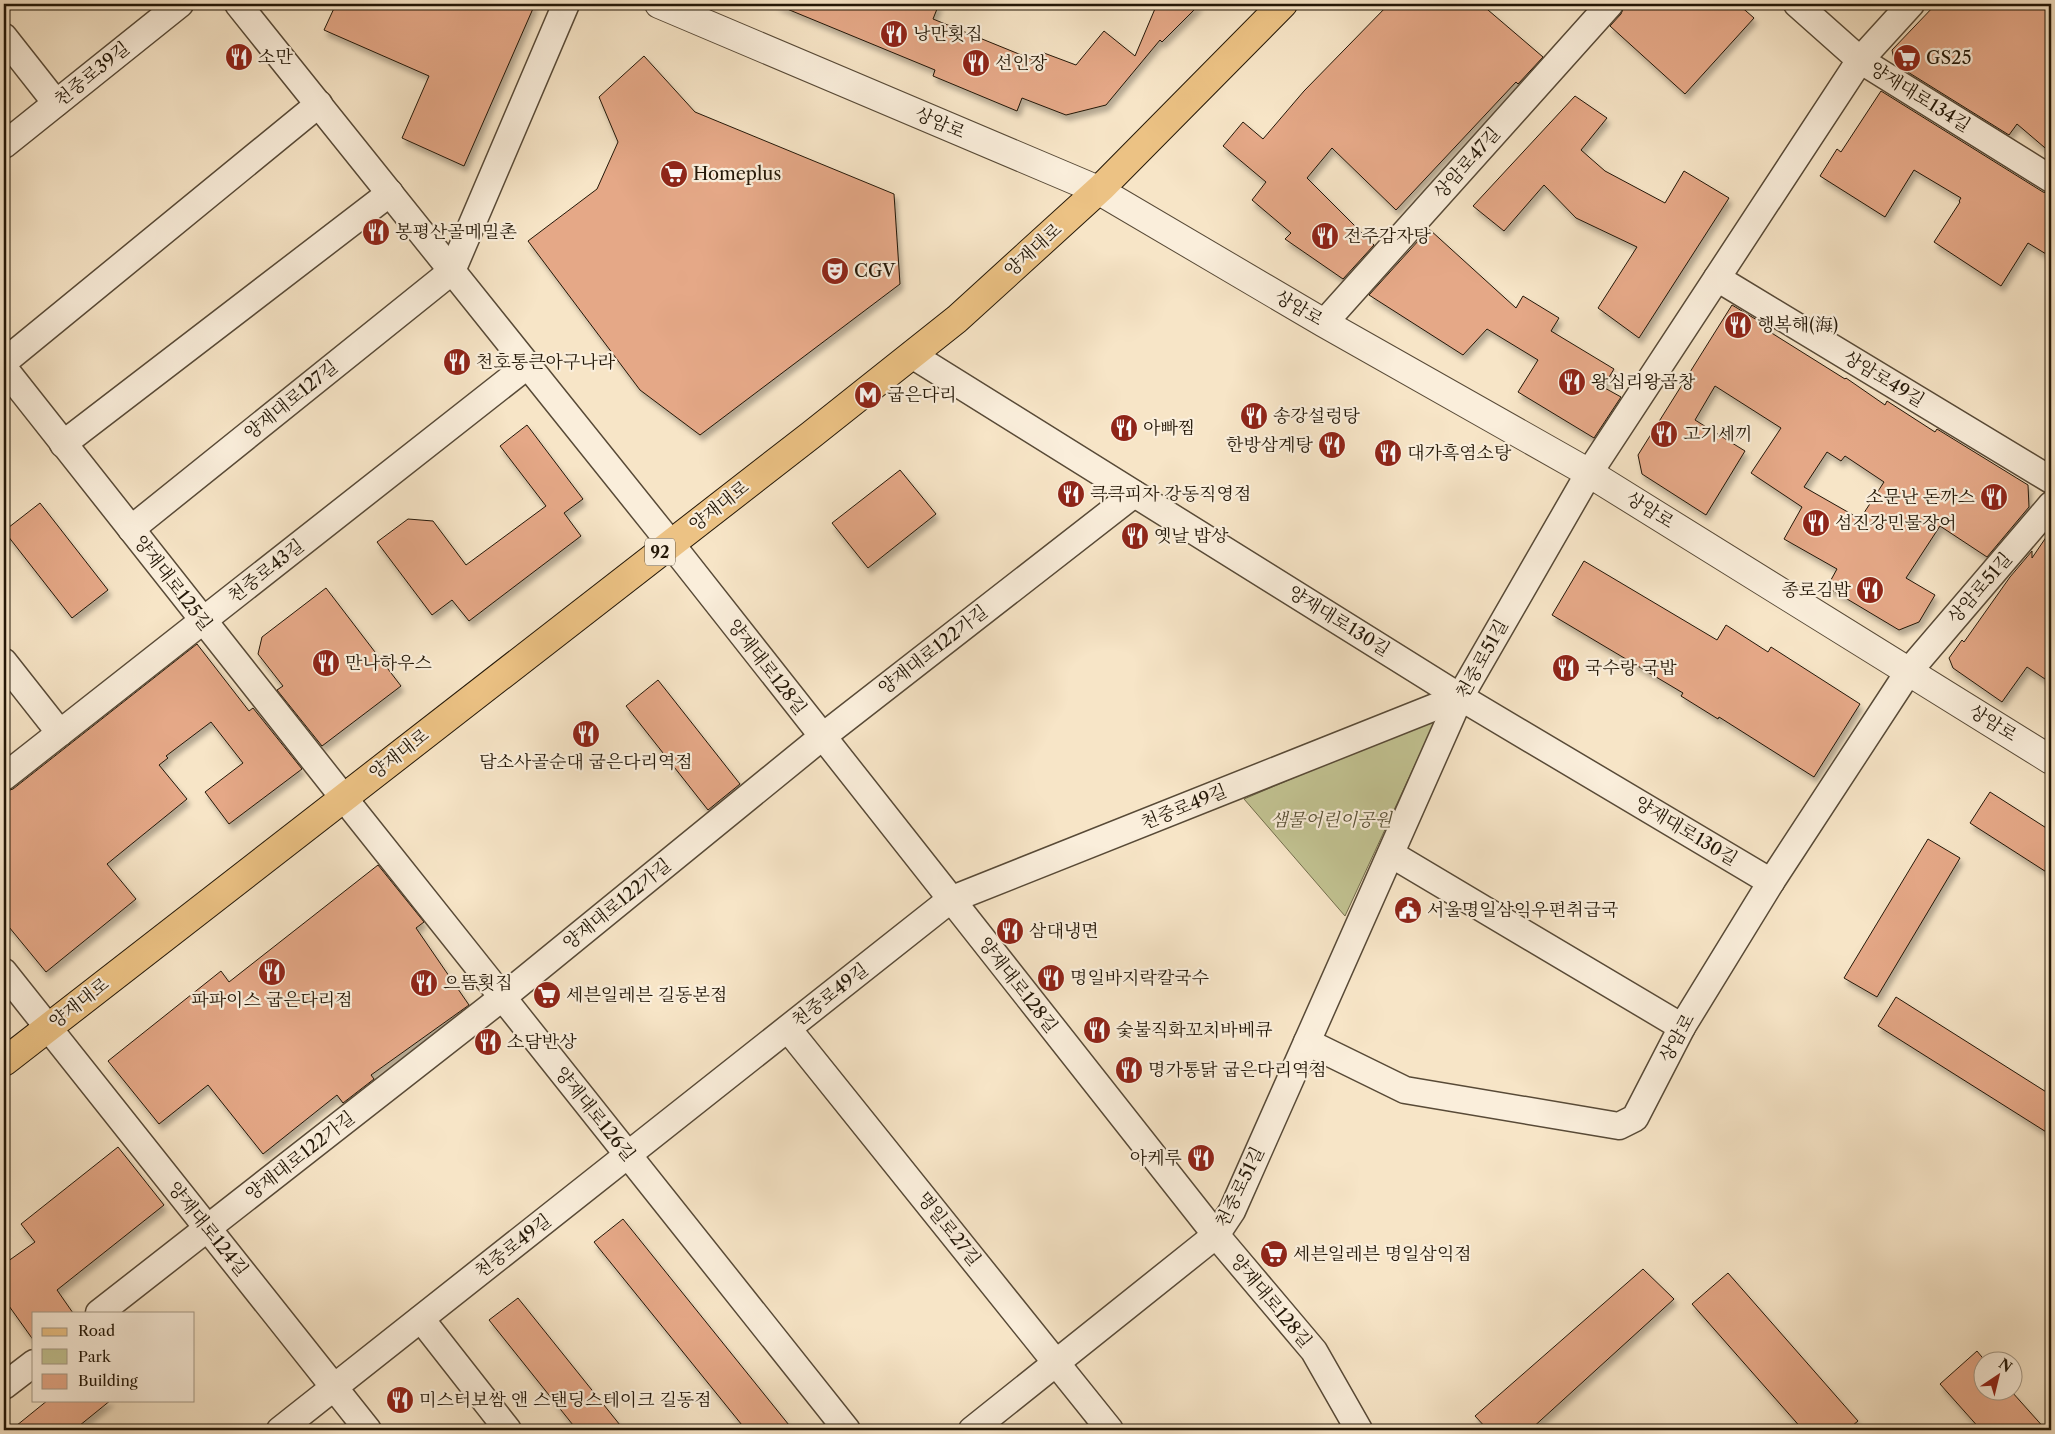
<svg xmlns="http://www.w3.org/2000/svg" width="2055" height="1434" font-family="'Libre Caslon Text','Noto Serif KR',serif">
  <defs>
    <filter id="shadow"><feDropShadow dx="3" dy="5.5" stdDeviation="2.5" flood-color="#0004"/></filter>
  </defs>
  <rect width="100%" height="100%" fill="#f7e5c7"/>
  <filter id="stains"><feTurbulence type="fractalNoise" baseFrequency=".004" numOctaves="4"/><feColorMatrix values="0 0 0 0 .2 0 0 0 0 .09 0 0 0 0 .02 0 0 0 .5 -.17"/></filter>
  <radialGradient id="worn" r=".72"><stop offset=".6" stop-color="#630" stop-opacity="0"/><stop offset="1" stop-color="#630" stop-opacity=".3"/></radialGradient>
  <polygon fill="#c2c392" stroke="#726d4c" points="1437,717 1345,916 1244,799"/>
  <g fill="#e5a887" stroke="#231707" fill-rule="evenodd" filter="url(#shadow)">
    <polygon points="336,4 535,4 464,166 402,138 429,76 324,30"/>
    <polygon points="775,4 939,4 933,19 1041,63 1044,53 1076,65 1104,31 1135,56 1157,4 1200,4 1162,42 1160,40 1106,105 1066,115 1022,98 1017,111 933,76 935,70"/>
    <polygon points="1389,4 1481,4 1543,57 1518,84 1516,82 1396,210 1332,148 1307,178 1374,245 1343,279 1285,239 1291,233 1252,200 1266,182 1223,146 1243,122 1263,139 1304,91"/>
    <polygon points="1625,4 1738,4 1754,18 1685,94 1610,26 1621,14"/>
    <polygon points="1936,4 2051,4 2051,153 2017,124 2009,135 1895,64 1892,50"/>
    <polygon points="644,56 695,112 894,194 900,284 700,435 640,390 528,241 597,189 618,142 599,97"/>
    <polygon points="1881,91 2043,192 2051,194 2051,257 2028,243 2001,286 1934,242 1960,202 1959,201 1961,198 1914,170 1885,217 1820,176 1837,149 1841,152"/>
    <polygon points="1575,96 1607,118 1581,150 1605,171 1665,203 1684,171 1729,198 1639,338 1598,308 1637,247 1576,218 1544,185 1504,231 1473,206"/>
    <polygon points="1429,229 1516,308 1523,296 1559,318 1551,331 1614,369 1603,387 1621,397 1594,438 1518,392 1538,360 1487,329 1463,355 1369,295"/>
    <path d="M1732,305L1772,329L1770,332L1845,379L1846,378L1885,405L1887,401L1935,432L1937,429L2028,485L2029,507L1987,557L1940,526L1906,578L1935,595L1919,622L1899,630L1827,587L1837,569L1784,539L1802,507L1751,473L1781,428L1715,386L1695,420L1745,451L1706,515L1642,474L1638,455ZM1827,452L1841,461L1845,456L1884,482L1860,519L1804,487Z"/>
    <polygon points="527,425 583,499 564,513 581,536 469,621 452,600 432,615 377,542 408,519 433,521 466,565 546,506 500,446"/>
    <polygon points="900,470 936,514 868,568 832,523"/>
    <polygon points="40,503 108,590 72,618 4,531"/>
    <polygon points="2051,530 2051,683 2027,667 2002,702 1953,668 1949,658 1962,640 1964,642 2010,577 2032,551 2032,558"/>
    <polygon points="1584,561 1717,640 1726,625 1768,652 1771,647 1860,704 1814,777 1719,717 1718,719 1681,696 1683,693 1552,615"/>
    <polygon points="326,588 401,686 322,746 277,690 283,686 258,654 262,637"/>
    <polygon points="197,644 249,711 253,708 302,769 229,824 205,792 243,763 211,722 166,756 168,758 159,765 187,799 107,864 136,899 46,972 9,927 4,927 4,792 13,789"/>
    <polygon points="658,680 740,784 708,810 626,706"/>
    <polygon points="1990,792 2051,831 2051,875 1970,823"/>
    <polygon points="1928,839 1960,858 1877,997 1844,978"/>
    <polygon points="378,865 424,922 416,928 469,1005 371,1075 374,1079 343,1103 337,1095 263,1154 208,1085 159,1124 108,1061 221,971 229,982"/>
    <polygon points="1896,997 2051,1095 2051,1135 1878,1026"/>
    <polygon points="118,1147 164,1205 57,1290 73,1313 34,1313 34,1341 4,1299 4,1264 35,1242 21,1224"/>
    <polygon points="623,1219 793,1430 746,1430 594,1242"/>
    <polygon points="1643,1269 1674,1299 1530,1430 1488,1430 1475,1416"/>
    <polygon points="1728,1273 1858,1421 1847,1430 1803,1430 1692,1304"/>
    <polygon points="518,1298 624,1430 577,1430 489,1320"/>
    <polygon points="1977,1351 1986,1362 1982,1362 1982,1392 2012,1392 2046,1430 1981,1430 1940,1384"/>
    <polygon points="48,1400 111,1400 74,1430 11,1430"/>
  </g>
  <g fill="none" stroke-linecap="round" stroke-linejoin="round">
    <g stroke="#584a37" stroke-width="29">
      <g id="minor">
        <polyline points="238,4 671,544 1216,1235 1314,1351 1359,1430"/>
        <polyline points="1797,4 1860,60 2051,179"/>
        <polyline points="4,37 56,103"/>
        <polyline points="4,145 180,4"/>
        <polyline points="1717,278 2051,480"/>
        <polyline points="1324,323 1610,4"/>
        <polyline points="912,355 1460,697 1771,882"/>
        <polyline points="4,362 319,104"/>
        <polyline points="4,368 343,797 847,1430"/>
        <polyline points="63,444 390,193"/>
        <polyline points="131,529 452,271 566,4"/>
        <polyline points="4,662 60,733"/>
        <polyline points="4,777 528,365"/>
        <polyline points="1391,854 1682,1027"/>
        <polyline points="4,972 368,1430"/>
        <polyline points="788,1029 1110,1430"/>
        <polyline points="1307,1042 1405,1090 1619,1126 1635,1118 1682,1027 1771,882 1909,671 2051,505"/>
        <polyline points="99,1313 503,997 822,737 1134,494"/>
        <polyline points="421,1319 508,1430"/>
        <polyline points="4,1386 34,1363"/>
        <polyline points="280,1430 950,900 1460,697"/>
        <polyline points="972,1430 1216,1235 1232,1211 1460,697 1589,473 1860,60 1911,4"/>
      </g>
    </g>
    <g stroke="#584a37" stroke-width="30">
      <polyline id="tertiary" points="659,4 1098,190 1324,323 1589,473 2051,760"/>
    </g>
    <g stroke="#231707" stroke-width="30">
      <polyline id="primary" points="4,1062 811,435 957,319 1102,187 1283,4"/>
    </g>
    <use href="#minor" stroke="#faeedb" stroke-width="26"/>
    <use href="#tertiary" stroke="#faeedb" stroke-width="28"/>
    <use href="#primary" stroke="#ecc284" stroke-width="28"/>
  </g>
  <defs>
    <g id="restaurant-disc" transform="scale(1.4375)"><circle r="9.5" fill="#8f2418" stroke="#faeedb"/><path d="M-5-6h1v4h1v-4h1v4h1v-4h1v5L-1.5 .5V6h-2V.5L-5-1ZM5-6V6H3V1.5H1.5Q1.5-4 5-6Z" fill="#fff"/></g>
    <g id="supermarket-disc" transform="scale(1.4375)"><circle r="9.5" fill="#8f2418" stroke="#faeedb"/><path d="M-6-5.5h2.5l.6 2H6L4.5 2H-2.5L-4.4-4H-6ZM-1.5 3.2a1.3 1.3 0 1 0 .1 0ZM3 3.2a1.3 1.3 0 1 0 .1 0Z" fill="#fff"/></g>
    <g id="theatre-disc" transform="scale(1.4375)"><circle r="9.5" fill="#8f2418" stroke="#faeedb"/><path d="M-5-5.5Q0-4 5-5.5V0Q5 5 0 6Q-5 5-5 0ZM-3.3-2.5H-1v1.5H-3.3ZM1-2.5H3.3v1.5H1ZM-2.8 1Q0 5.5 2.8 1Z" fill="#fff"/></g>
    <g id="metro-disc" transform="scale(1.4375)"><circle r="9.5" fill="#8f2418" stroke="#faeedb"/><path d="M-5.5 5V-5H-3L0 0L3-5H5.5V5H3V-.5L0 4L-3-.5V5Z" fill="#fff"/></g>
    <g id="civic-disc" transform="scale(1.4375)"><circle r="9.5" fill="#8f2418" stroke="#faeedb"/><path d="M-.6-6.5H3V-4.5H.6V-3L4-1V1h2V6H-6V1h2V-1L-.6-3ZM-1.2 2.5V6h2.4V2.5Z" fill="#fff"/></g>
  </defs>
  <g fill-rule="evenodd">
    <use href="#restaurant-disc" x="894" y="34"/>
    <use href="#restaurant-disc" x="239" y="57"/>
    <use href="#supermarket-disc" x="1907" y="58"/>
    <use href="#restaurant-disc" x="976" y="63"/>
    <use href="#supermarket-disc" x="674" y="174"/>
    <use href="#restaurant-disc" x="376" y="232"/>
    <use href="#restaurant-disc" x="1325" y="236"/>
    <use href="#theatre-disc" x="835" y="271"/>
    <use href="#restaurant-disc" x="1738" y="325"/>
    <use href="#restaurant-disc" x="457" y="362"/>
    <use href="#restaurant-disc" x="1572" y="382"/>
    <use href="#metro-disc" x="868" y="395"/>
    <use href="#restaurant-disc" x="1254" y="416"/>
    <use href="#restaurant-disc" x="1124" y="428"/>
    <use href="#restaurant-disc" x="1664" y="434"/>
    <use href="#restaurant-disc" x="1332" y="445"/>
    <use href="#restaurant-disc" x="1388" y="453"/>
    <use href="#restaurant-disc" x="1071" y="494"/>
    <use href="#restaurant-disc" x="1994" y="497"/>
    <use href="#restaurant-disc" x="1816" y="523"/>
    <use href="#restaurant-disc" x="1135" y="536"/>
    <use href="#restaurant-disc" x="1870" y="590"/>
    <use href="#restaurant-disc" x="326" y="663"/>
    <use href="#restaurant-disc" x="1566" y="668"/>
    <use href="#restaurant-disc" x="586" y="734"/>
    <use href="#civic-disc" x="1408" y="910"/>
    <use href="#restaurant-disc" x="1010" y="931"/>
    <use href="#restaurant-disc" x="272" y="972"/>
    <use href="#restaurant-disc" x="1051" y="978"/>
    <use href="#restaurant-disc" x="424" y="983"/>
    <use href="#supermarket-disc" x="547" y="995"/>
    <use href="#restaurant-disc" x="1097" y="1030"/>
    <use href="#restaurant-disc" x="488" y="1042"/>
    <use href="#restaurant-disc" x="1129" y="1070"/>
    <use href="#restaurant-disc" x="1201" y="1158"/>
    <use href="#supermarket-disc" x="1274" y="1254"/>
    <use href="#restaurant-disc" x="400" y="1400"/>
  </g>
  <g text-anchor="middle" stroke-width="4.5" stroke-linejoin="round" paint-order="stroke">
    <rect fill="#faeedb" stroke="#645847" stroke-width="1" x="645" y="538.5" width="30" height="27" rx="4"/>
    <g font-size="16" font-weight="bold" fill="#231707">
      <text x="660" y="558">92</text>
    </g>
    <g font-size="18" fill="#231707" stroke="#faeedb" text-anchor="start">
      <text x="913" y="40">낭만횟집</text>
      <text x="258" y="63">소만</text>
      <text x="1926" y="64">GS25</text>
      <text x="995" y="69">선인장</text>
      <text x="693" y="180">Homeplus</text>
      <text x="395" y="238">봉평산골메밀촌</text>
      <text x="1344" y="242">전주감자탕</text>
      <text x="854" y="277">CGV</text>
      <text x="1757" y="331">행복해(海)</text>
      <text x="476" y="368">천호통큰아구나라</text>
      <text x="1591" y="388">왕십리왕곱창</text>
      <text x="887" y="401">굽은다리</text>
      <text x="1273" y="422">송강설렁탕</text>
      <text x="1143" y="434">아빠찜</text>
      <text x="1683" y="440">고기세끼</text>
      <text x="1313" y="451" text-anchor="end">한방삼계탕</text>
      <text x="1407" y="459">대가흑염소탕</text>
      <text x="1090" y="500">큭큭피자 강동직영점</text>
      <text x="1975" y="503" text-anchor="end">소문난 돈까스</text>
      <text x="1835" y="529">섬진강민물장어</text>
      <text x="1154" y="542">옛날 밥상</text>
      <text x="1851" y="596" text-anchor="end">종로김밥</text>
      <text x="345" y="669">만나하우스</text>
      <text x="1585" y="674">국수랑 국밥</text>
      <text x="586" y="768" text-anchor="middle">담소사골순대 굽은다리역점</text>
      <text x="1427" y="916">서울명일삼익우편취급국</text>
      <text x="1029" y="937">삼대냉면</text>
      <text x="1070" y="984">명일바지락칼국수</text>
      <text x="443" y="989">으뜸횟집</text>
      <text x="566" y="1001">세븐일레븐 길동본점</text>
      <text x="272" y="1006" text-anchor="middle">파파이스 굽은다리점</text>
      <text x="1116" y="1036">숯불직화꼬치바베큐</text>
      <text x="507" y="1048">소담반상</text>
      <text x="1148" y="1076">명가통닭 굽은다리역점</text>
      <text x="1182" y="1164" text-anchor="end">아케루</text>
      <text x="1293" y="1260">세븐일레븐 명일삼익점</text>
      <text x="419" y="1406">미스터보쌈 앤 스탠딩스테이크 길동점</text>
    </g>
    <g font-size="18" fill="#231707" stroke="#faeedb">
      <text transform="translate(92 74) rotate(-39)" y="6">천중로39길</text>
      <text transform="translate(1920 97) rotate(32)" y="6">양재대로134길</text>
      <text transform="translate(940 123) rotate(23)" y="6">상암로</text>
      <text transform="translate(1467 163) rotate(-48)" y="6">상암로47길</text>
      <text transform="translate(1033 250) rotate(-42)" y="6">양재대로</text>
      <text transform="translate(1299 308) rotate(30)" y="6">상암로</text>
      <text transform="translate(1884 379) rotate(31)" y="6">상암로49길</text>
      <text transform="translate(291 400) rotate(-39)" y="6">양재대로127길</text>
      <text transform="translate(719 506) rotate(-38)" y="6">양재대로</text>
      <text transform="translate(1650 510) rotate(32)" y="6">상암로</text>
      <text transform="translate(266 571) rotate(-38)" y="6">천중로43길</text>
      <text transform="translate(173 583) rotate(52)" y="6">양재대로125길</text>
      <text transform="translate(1980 588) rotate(-49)" y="6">상암로51길</text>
      <text transform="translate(1339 621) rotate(32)" y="6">양재대로130길</text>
      <text transform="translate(933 650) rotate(-38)" y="6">양재대로122가길</text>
      <text transform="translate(1482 659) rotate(-61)" y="6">천중로51길</text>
      <text transform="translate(767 667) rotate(52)" y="6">양재대로128길</text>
      <text transform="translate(1993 723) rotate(32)" y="6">상암로</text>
      <text transform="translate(399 754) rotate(-38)" y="6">양재대로</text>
      <text transform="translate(1184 807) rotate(-22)" y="6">천중로49길</text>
      <text transform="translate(1686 831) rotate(31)" y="6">양재대로130길</text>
      <text transform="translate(617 904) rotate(-39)" y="6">양재대로122가길</text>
      <text transform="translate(1018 985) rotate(52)" y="6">양재대로128길</text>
      <text transform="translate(830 995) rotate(-38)" y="6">천중로49길</text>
      <text transform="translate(79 1003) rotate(-38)" y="6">양재대로</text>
      <text transform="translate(1677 1038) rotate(-61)" y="6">상암로</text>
      <text transform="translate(595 1114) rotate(51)" y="6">양재대로126길</text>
      <text transform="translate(300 1156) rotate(-38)" y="6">양재대로122가길</text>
      <text transform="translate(1240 1187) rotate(-64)" y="6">천중로51길</text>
      <text transform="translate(208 1229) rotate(51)" y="6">양재대로124길</text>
      <text transform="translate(949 1229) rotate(51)" y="6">명일로27길</text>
      <text transform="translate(513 1246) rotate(-38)" y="6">천중로49길</text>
      <text transform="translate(1271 1301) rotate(50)" y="6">양재대로128길</text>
    </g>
    <g font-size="18" font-style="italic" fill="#5b5338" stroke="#faeedb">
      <text x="1331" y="826">샘물어린이공원</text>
    </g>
  </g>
  <rect width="2055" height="1434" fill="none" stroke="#f7e5c7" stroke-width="20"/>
  <rect x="5" y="5" width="2045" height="1424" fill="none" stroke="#231707" stroke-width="2.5"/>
  <rect x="10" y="10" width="2035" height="1414" fill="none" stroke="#231707"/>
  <rect x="32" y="1312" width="162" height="90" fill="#faeedb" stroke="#a49886"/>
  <rect x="42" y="1328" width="25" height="8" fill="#ecc284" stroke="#a49886"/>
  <text x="78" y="1336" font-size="15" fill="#231707">Road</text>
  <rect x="42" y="1349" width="25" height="15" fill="#c2c392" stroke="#a49886"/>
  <text x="78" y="1362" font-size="15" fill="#231707">Park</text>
  <rect x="42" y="1374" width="25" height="15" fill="#e5a887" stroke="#a49886"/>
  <text x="78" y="1386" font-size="15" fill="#231707">Building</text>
  <g transform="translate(1998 1376) rotate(35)"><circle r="24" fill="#faeedb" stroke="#a49886"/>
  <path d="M0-4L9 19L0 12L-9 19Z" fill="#8f2418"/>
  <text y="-8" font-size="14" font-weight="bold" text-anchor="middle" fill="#231707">N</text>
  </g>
  <rect width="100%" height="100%" filter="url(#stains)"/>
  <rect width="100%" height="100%" fill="url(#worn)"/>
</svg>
